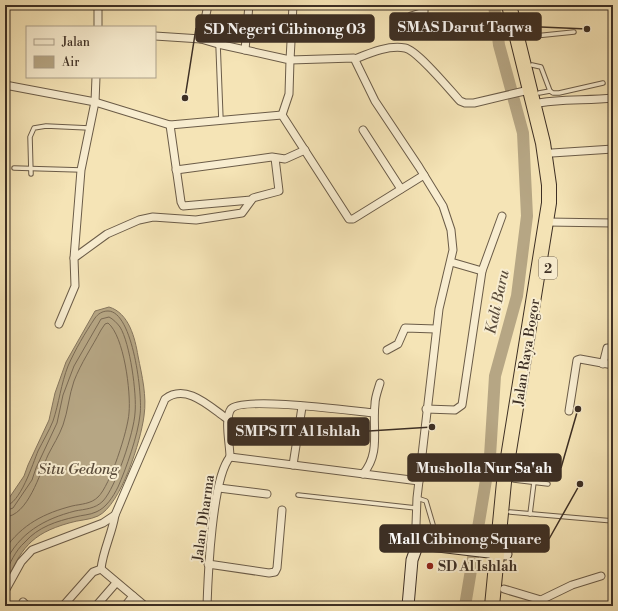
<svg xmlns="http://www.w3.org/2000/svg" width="618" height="611" font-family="'Libre Bodoni',serif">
  <rect width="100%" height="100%" fill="#f5e4b6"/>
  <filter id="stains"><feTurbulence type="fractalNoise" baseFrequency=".005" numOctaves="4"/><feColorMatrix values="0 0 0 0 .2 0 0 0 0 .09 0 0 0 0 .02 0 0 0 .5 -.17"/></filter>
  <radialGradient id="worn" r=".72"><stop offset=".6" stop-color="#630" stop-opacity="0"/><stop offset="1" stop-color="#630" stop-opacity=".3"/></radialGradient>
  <path fill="#b6a684" stroke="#86765e" d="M109,307C129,313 135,338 138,356C142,376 147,396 144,416C141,440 121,505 98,516C90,520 78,520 69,523C30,534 21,549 5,585V504L24,476L28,465L49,420L55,393L66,362L95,311Z"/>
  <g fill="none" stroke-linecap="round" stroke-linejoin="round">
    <g stroke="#7a6a54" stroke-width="1">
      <path d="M5,506C20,505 33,463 38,451C43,441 49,431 53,421C59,403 61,384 68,366C75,350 85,333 95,318C98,314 102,311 108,311C133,311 143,397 140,415C138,435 126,469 118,487C113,497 106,508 96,512C90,515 82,515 75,517C57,521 38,527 25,542C15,551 10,563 5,575"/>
      <path d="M5,511L13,508L32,480L36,468L57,423L63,395L74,366L101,319L109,317C113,319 117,323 120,327C130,343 137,394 135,413C134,432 116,487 103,501C95,509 85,509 75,511C44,519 19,533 5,563"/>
      <path d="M5,517C28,516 40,473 48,455C53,445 59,436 63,425C68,411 69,395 74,381C81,363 92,347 101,330L105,324L108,323C124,336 131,392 129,413C128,430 110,486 98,497C91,504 81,504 72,506C45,513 22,524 5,549"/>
    </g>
    <polyline stroke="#b6a684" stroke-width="12" points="465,606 490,456 495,376 517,296 527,216 523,133 499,45 494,5"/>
    <g stroke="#6b5c48" stroke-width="5.5">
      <g id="lane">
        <polyline points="525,37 574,32"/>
        <polyline points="218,44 221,121"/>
        <polyline points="532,65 541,67 550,91"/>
        <polyline points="539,93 550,91 553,93 559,93 603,83"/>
        <polyline points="14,168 81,170"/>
        <polyline points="31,174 30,137 34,128 46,126 89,128"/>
        <polyline points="514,480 548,484"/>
        <polyline points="298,495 416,508"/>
        <polyline points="417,498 426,501 434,528"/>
        <polyline points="510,512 613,521"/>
        <polyline points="530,514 534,482"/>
      </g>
    </g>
    <g stroke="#6b5c48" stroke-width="9">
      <g id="street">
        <polyline points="98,5 98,27"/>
        <polyline points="293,5 290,60 354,58 375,101 419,167 443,206 451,230 453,250 439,309 417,498 416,525 421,544"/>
        <polyline points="411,16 424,12 424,5"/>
        <polyline points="155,36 201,39 218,44 290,60 289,94 282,115"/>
        <polyline points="201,39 208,5"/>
        <polyline points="245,50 249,5"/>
        <path d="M355,59C370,53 388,45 405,48C417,50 450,90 460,101L465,103H474L529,90"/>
        <polyline points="5,85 95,102 170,125 282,115 349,219 353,219 424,175"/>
        <path d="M533,104C560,98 586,101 613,98"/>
        <polyline points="170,125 181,202 183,206 251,200"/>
        <polyline points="363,130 401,189"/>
        <polyline points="552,153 613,149"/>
        <polyline points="176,170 272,157 285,159 305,150"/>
        <polyline points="547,222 613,223"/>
        <polyline points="74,258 81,170 95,102 96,77"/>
        <polyline points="451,262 482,271"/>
        <polyline points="59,324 75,286 74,258 107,234 139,220 153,217 196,220 242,213 253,198 279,191 275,158"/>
        <polyline points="387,350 398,344 405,328 436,329"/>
        <polyline points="603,364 607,348 613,348"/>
        <polyline points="426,409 455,410 462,405 482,271 502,216"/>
        <polyline points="569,411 577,360 580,359 613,365"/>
        <path d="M230,457C230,445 224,418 231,409C242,396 353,411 374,413"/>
        <polyline points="230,457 419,481"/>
        <polyline points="293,465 302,407"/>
        <path d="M363,474C381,453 372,429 375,404C375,397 378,390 380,383"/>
        <polyline points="219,488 267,494"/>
        <polyline points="208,564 269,573 275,572 277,568 282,510"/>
        <path d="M101,569C103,550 112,534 115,515"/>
        <polyline points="504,589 541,600 572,585 601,576"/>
        <path d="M5,591L21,562L32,550L103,523L115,515L165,399C186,383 209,406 226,418"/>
        <polyline points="23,602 27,606"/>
        <polyline points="63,606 93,572 101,569 145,606"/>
        <polyline points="96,606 116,583"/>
        <polyline points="125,606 133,596"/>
        <path d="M207,606C208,576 212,478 230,457"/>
      </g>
    </g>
    <g stroke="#3d2f24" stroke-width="13">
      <polyline id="secondary" points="408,606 412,560 417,546 421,544 506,554"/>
    </g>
    <g stroke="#3d2f24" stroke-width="16">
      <polyline id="highway" points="492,606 504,482 549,203 549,185 543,143 509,5"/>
    </g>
    <use href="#lane" stroke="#f8edd0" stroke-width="3.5"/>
    <use href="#street" stroke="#f8edd0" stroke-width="7"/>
    <use href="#secondary" stroke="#f8edd0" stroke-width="11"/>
    <use href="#highway" stroke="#f5e4b6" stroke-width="14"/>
  </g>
  <circle fill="#8f2418" stroke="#f8edd0" stroke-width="1.5" cx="430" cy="566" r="4"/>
  <g text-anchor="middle" stroke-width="4" stroke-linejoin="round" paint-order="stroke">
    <rect fill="#f8edd0" stroke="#756858" stroke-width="1" x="539" y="257" width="18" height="22" rx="3"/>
    <g font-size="13" font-weight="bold" fill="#3d2f24">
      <text x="548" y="273">2</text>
    </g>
    <g font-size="14" fill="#3d2f24" stroke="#f8edd0">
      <text transform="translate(526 352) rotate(-81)" y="5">Jalan Raya Bogor</text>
      <text transform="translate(203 518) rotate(-82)" y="5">Jalan Dharma</text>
    </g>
    <g font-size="14" font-weight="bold" fill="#3d2f24" stroke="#f8edd0" text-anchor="start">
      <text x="438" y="571">SD Al Ishlah</text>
    </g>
    <g font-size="15" font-style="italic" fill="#5b4d3c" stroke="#f8edd0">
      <text transform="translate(497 302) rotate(-78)" y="5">Kali Baru</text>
      <text x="78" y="474">Situ Gedong</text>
    </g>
  </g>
  <path fill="none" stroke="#3d2f24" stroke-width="1.5" d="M587 29L541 27M185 98L196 28M432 427L369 431M578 409L561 468M580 484L549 539"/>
  <g fill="#3d2f24" stroke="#f8edd0" stroke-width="1.5">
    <circle cx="587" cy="29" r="4"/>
    <circle cx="185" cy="98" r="4"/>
    <circle cx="432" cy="427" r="4"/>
    <circle cx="578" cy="409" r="4"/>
    <circle cx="580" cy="484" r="4"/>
  </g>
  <g fill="#3d2f24" stroke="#3d2f24" stroke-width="1.5">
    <rect x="390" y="13" width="151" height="27" rx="4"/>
    <rect x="196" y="15" width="178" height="27" rx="4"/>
    <rect x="228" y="418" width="141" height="27" rx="4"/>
    <rect x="408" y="454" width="153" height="27" rx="4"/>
    <rect x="380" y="525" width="169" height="27" rx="4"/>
  </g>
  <g font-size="15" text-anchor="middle" font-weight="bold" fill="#fff">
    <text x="465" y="32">SMAS Darut Taqwa</text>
    <text x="285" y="34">SD Negeri Cibinong 03</text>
    <text x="298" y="436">SMPS IT Al Ishlah</text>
    <text x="484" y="473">Musholla Nur Sa'ah</text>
    <text x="465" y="544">Mall Cibinong Square</text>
  </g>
  <rect width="618" height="611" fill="none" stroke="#f5e4b6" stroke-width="20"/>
  <rect x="6" y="6" width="606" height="599" fill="none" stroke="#3d2f24" stroke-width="2"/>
  <rect x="10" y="10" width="598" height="591" fill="none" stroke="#3d2f24"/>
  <rect x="26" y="26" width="130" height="52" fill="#f8edd0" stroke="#ada18b"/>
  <rect x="34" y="39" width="20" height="6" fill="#f8edd0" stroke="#ada18b"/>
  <text x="62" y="46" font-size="12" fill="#3d2f24">Jalan</text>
  <rect x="34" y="56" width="20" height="12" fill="#b6a684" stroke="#ada18b"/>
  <text x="62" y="66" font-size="12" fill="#3d2f24">Air</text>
  <rect width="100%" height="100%" filter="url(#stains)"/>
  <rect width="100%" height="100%" fill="url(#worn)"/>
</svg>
